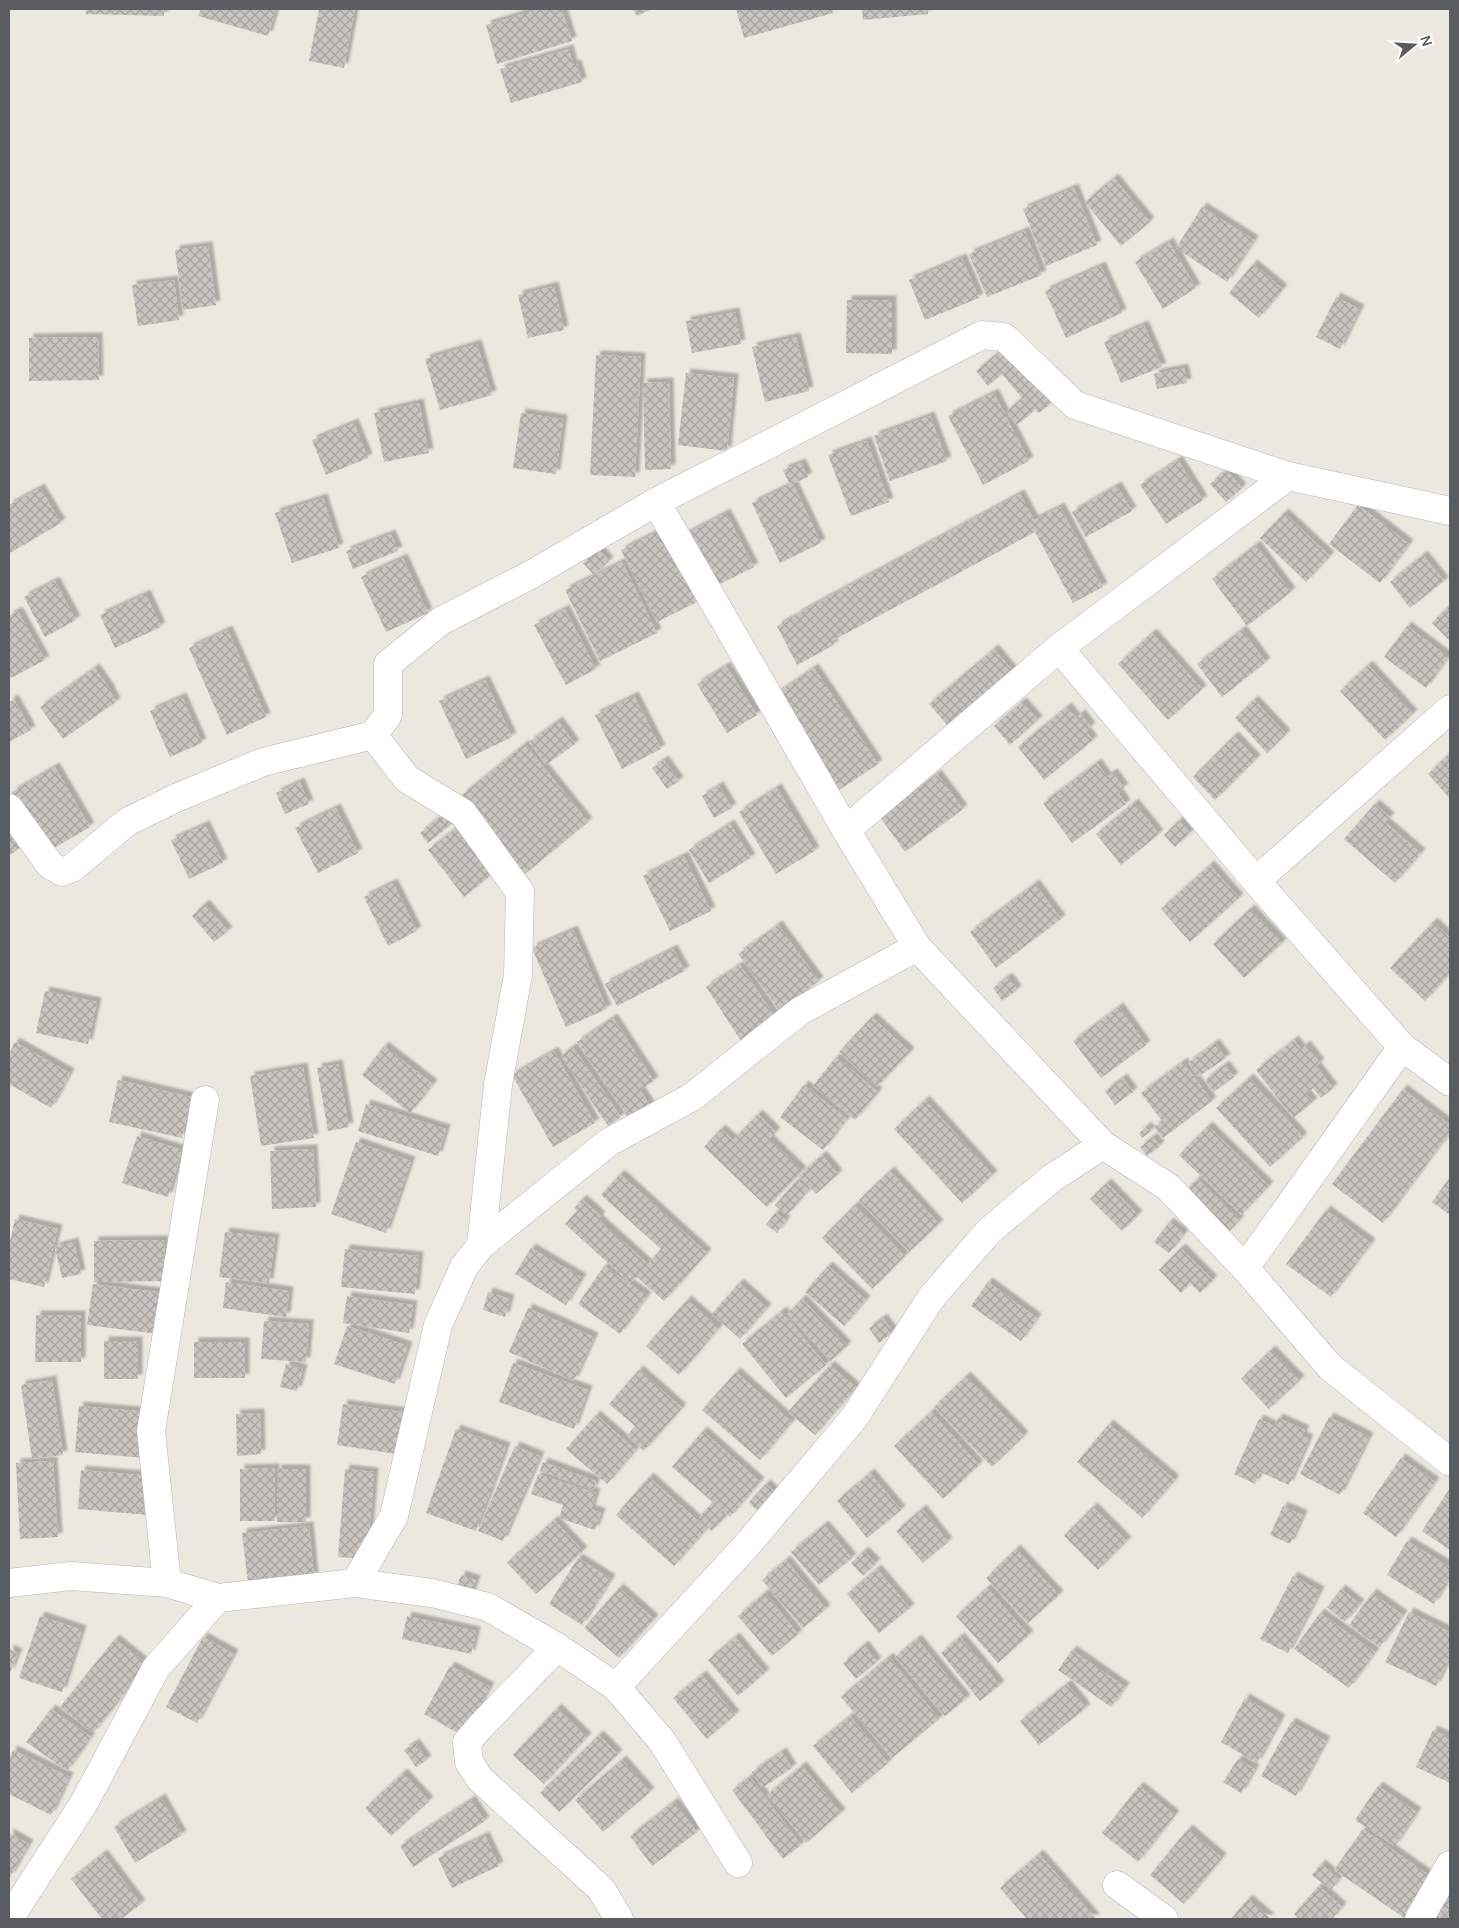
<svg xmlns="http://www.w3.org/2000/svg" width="1459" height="1928" font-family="Manrope,sans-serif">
  <defs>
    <pattern id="building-cross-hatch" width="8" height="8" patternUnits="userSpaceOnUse" patternTransform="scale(1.25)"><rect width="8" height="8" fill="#c8c4bf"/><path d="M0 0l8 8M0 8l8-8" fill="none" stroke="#a5a29f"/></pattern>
    <filter id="shadow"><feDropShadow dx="4.5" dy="-4.5" stdDeviation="1" flood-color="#0004"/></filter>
  </defs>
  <rect width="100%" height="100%" fill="#ebe8e0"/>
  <g fill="url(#building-cross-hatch)" filter="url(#shadow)">
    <polygon points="86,9 164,9 164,16 86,14"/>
    <polygon points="201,9 276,9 268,36 198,16"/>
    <polygon points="319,9 355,9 344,68 309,61"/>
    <polygon points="539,9 562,9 572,41 497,64 486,25"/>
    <polygon points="633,9 652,9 637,16"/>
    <polygon points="736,9 831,9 833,13 744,38"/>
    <polygon points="862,9 928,9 928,14 863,20"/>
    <polygon points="569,49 573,65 577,64 582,82 511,103 500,69"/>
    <polygon points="1114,178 1150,222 1121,246 1085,202"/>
    <polygon points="1074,188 1097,245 1046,266 1023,209"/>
    <polygon points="1202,207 1254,240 1227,282 1176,248"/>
    <polygon points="1025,231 1042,275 987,297 969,254"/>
    <polygon points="1169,242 1196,288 1163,309 1135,262"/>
    <polygon points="208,246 216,305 183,310 175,250"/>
    <polygon points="962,258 979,298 925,320 909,280"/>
    <polygon points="1253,264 1283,289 1259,318 1229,293"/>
    <polygon points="1101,266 1122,313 1066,338 1045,291"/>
    <polygon points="174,280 179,320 138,326 132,285"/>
    <polygon points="554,286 564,330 528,338 518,295"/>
    <polygon points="1336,297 1360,309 1340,349 1316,337"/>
    <polygon points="847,300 892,300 892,354 846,353"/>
    <polygon points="735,312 741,344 692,353 686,321"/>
    <polygon points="1144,325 1162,367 1121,383 1104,342"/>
    <polygon points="98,337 99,380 29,381 29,338"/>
    <polygon points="796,337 809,391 765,402 752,347"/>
    <polygon points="477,344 492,395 440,410 425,359"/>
    <polygon points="1005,347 1051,403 1039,413 1035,410 1017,425 1006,412 1022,398 1002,374 988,386 976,371"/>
    <polygon points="596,355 641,357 635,477 590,475"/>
    <polygon points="1184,368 1187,383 1157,389 1154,374"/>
    <polygon points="686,373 734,378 727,451 678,445"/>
    <polygon points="669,382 671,469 645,470 643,383"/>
    <polygon points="994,393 1029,461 983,485 948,416"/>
    <polygon points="419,403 429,453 384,462 374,413"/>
    <polygon points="521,413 563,419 556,474 513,468"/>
    <polygon points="930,416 947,461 890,481 874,436"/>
    <polygon points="354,423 368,458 326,475 312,440"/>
    <polygon points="867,441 889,502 851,516 828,455"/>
    <polygon points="1178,460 1203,500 1166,524 1140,485"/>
    <polygon points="801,463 808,477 793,484 821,543 780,563 752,503 790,485 783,470"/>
    <polygon points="1226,470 1242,488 1226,502 1210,484"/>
    <polygon points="1117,486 1132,511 1086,537 1072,512"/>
    <polygon points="40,488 61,523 10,553 9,505"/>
    <polygon points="1020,494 1034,520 1060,507 1103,587 1073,603 1035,532 832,641 834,645 797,665 777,626 798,615 797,614"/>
    <polygon points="323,498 339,548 292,563 275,513"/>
    <polygon points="1358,505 1409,544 1380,583 1329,544"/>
    <polygon points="726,513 754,567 710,589 682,536"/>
    <polygon points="1284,513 1330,556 1306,582 1260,538"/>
    <polygon points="663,529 699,601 657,622 621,550"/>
    <polygon points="391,534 398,551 353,569 346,551"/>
    <polygon points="1256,545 1291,592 1247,626 1212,579"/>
    <polygon points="598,549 609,561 594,575 583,563"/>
    <polygon points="1423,555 1444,581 1410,608 1390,582"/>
    <polygon points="403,558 428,613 386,632 361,577"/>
    <polygon points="622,562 657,633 600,661 565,590"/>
    <polygon points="55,581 76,620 45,637 24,597"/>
    <polygon points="146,594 161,627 115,648 100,615"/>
    <polygon points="1450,605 1450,641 1432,623"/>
    <polygon points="565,609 596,669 566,685 534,625"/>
    <polygon points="18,611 45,660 11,678 9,674 9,616"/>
    <polygon points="1407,626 1448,657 1426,688 1384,657"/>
    <polygon points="228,630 266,717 227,735 189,648"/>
    <polygon points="1242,630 1266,662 1222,697 1197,664"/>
    <polygon points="1152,633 1202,689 1168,720 1118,664"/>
    <polygon points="994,649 1018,677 953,732 929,704"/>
    <polygon points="1368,665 1413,714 1385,740 1340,691"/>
    <polygon points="726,666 757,715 727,733 697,684"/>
    <polygon points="95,668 111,691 110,691 116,702 63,739 40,707"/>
    <polygon points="814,668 878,764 836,792 773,696"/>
    <polygon points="485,680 512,737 466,759 439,701"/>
    <polygon points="634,696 661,749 622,769 595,715"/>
    <polygon points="182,697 202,743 170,757 150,711"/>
    <polygon points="14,699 31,730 9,742 9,702"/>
    <polygon points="1254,700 1286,734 1267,753 1235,718"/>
    <polygon points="1022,702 1038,720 1010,745 994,726"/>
    <polygon points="1067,707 1076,718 1081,714 1091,727 1086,731 1093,740 1044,780 1018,747"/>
    <polygon points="558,721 575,744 546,765 529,742"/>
    <polygon points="1234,736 1256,759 1215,800 1193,777"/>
    <polygon points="525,744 588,822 525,874 462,795"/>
    <polygon points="1450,753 1450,799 1428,774"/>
    <polygon points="664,760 679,781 667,789 652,768"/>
    <polygon points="1097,763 1107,777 1113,773 1124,788 1118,792 1126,804 1072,843 1043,803"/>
    <polygon points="55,767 90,827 47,852 12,792"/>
    <polygon points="937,774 963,809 905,852 880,817"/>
    <polygon points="300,782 309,804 285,814 276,793"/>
    <polygon points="719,786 732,808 714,818 702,796"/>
    <polygon points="777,788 815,851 776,874 739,812"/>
    <polygon points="1134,803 1159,834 1121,865 1096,834"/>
    <polygon points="1375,804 1390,817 1385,822 1421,853 1395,883 1344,839"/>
    <polygon points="336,808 358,853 318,873 295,828"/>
    <polygon points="451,808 459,818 428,843 420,833"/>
    <polygon points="1179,821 1190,833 1175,847 1164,835"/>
    <polygon points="464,822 500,868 464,897 428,850"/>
    <polygon points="730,824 751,858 709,883 689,850"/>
    <polygon points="205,825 223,863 189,879 171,840"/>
    <polygon points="9,828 22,846 9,856"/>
    <polygon points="684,856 711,911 670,931 643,876"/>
    <polygon points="1210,865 1239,898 1190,942 1161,909"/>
    <polygon points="393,883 417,931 388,946 364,897"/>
    <polygon points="1035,884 1061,919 996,968 970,932"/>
    <polygon points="205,904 228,931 214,942 192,916"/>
    <polygon points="1250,909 1282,943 1244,978 1213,944"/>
    <polygon points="1433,922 1450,938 1450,973 1425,1001 1390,968"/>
    <polygon points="778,925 819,981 780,1011 738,954"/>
    <polygon points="573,930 607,1009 566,1027 532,948"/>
    <polygon points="673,949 685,971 617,1006 605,984"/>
    <polygon points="740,965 776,1018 741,1041 706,987"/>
    <polygon points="1008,977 1017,990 1002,1001 993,988"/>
    <polygon points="45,991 97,1002 88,1044 36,1033"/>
    <polygon points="1119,1007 1146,1045 1101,1078 1073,1041"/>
    <polygon points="872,1017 910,1052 877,1087 839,1052"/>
    <polygon points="613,1018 654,1081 640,1090 651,1107 630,1121 577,1042"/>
    <polygon points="1294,1040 1301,1049 1306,1045 1320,1063 1316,1066 1333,1088 1321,1098 1313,1088 1306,1094 1313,1102 1293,1118 1256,1070"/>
    <polygon points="15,1042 70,1073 51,1108 9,1084 9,1054"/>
    <polygon points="1215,1043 1226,1058 1198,1077 1188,1063"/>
    <polygon points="384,1046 433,1084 410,1113 362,1075"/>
    <polygon points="573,1047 621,1117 608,1126 561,1056"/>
    <polygon points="554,1051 595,1123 553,1147 512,1075"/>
    <polygon points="836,1057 878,1092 855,1120 813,1086"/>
    <polygon points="1183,1062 1212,1101 1163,1138 1154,1127 1162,1121 1141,1093"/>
    <polygon points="338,1064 349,1127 328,1131 317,1068"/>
    <polygon points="1225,1065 1234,1077 1214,1092 1205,1080"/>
    <polygon points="303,1067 314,1138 261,1146 250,1076"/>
    <polygon points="1123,1078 1133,1092 1115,1105 1105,1091"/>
    <polygon points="1249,1078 1303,1137 1270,1167 1216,1108"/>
    <polygon points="118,1080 191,1097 182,1138 109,1122"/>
    <polygon points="804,1085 847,1119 823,1150 780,1117"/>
    <polygon points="1403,1089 1450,1125 1450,1132 1383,1223 1332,1184"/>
    <polygon points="925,1100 993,1175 962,1203 894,1129"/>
    <polygon points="366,1104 446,1129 438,1156 358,1131"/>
    <polygon points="758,1114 776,1132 769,1139 802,1171 767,1207 704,1147 721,1129 733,1140"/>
    <polygon points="1147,1126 1151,1131 1142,1138 1139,1133"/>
    <polygon points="1208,1126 1269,1186 1241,1215 1179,1155"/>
    <polygon points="137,1136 182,1150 168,1197 122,1183"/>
    <polygon points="1153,1137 1160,1146 1147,1156 1140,1147"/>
    <polygon points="356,1142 411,1161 386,1233 331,1214"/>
    <polygon points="313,1149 316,1207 272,1209 270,1151"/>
    <polygon points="822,1155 838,1174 816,1194 799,1176"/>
    <polygon points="890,1171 939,1224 909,1252 859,1200"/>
    <polygon points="620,1174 707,1253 664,1301 637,1277 630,1283 565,1224 577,1211 574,1208 582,1199 601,1216 598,1219 648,1264 661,1249 601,1195"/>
    <polygon points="1450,1177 1450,1215 1432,1202"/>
    <polygon points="1197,1179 1240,1219 1229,1232 1185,1192"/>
    <polygon points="797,1180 809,1190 786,1216 775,1205"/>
    <polygon points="1107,1183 1138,1215 1122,1231 1090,1199"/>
    <polygon points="855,1205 905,1256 872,1289 822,1238"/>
    <polygon points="1326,1210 1371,1243 1331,1297 1286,1264"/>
    <polygon points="775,1213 786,1220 777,1233 766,1225"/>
    <polygon points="15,1219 58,1229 44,1287 9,1279 9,1245"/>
    <polygon points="1169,1222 1184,1234 1169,1253 1154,1242"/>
    <polygon points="225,1232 275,1238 269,1283 219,1277"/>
    <polygon points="164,1240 165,1281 94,1282 94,1241"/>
    <polygon points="74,1242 81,1274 62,1278 55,1247"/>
    <polygon points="531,1248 582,1278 566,1305 515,1274"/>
    <polygon points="1181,1248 1213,1280 1200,1293 1190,1283 1181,1293 1159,1270"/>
    <polygon points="345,1249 419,1256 415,1294 341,1287"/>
    <polygon points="604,1266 647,1296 620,1334 578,1304"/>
    <polygon points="828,1266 866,1300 844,1326 805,1292"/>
    <polygon points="226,1282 289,1291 286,1317 223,1308"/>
    <polygon points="988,1282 1037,1318 1021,1341 971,1306"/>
    <polygon points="739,1283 767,1308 740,1339 712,1314"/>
    <polygon points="93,1284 164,1293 158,1334 87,1325"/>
    <polygon points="488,1292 510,1299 505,1317 483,1310"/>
    <polygon points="347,1296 413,1305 409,1333 343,1323"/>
    <polygon points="802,1299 847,1346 831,1361 787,1314"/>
    <polygon points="687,1300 719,1328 679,1375 646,1346"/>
    <polygon points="528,1308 594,1337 574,1381 509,1352"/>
    <polygon points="782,1311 826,1365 786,1398 742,1344"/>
    <polygon points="36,1315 81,1315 81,1362 35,1362"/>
    <polygon points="883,1318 893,1332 879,1343 869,1328"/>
    <polygon points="264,1321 309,1324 306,1362 261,1359"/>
    <polygon points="347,1326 408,1346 395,1384 334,1364"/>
    <rect x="104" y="1341" width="34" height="38"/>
    <rect x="194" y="1342" width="51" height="36"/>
    <polygon points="1271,1350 1300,1380 1269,1409 1241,1379"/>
    <polygon points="513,1363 588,1390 574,1429 499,1402"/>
    <polygon points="286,1364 303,1369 297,1391 280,1387"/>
    <polygon points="830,1365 856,1388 815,1435 788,1412"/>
    <polygon points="639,1370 682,1408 644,1451 627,1436 635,1426 609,1404"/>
    <polygon points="736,1372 792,1422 760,1460 702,1410"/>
    <polygon points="966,1376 1024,1436 992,1467 934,1407"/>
    <polygon points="52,1380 63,1455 32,1459 21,1385"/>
    <polygon points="343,1404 402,1412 396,1454 337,1445"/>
    <polygon points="79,1406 148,1412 144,1458 75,1452"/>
    <polygon points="931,1412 979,1465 943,1499 894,1446"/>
    <polygon points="260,1413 261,1454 237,1456 236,1414"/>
    <polygon points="596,1415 636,1450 607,1484 566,1449"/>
    <polygon points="1329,1417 1369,1437 1340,1495 1300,1474"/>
    <polygon points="1278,1418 1305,1430 1302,1436 1309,1439 1289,1485 1260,1472 1255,1484 1234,1474 1259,1419 1274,1426"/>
    <polygon points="1109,1424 1175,1480 1142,1518 1077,1462"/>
    <polygon points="456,1429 506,1447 476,1531 426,1513"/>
    <polygon points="703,1431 760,1482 730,1517 672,1467"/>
    <polygon points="515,1446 540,1456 503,1541 478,1531"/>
    <polygon points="1401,1458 1435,1482 1396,1537 1363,1513"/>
    <polygon points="53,1461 58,1537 20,1539 16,1463"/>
    <polygon points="543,1462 596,1481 593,1490 540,1471"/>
    <polygon points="275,1468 275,1521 240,1521 240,1469"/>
    <rect x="277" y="1469" width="29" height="53"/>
    <polygon points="345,1469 374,1472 367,1559 338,1557"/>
    <polygon points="81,1470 151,1476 148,1515 78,1509"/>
    <polygon points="870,1473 901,1510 867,1538 837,1501"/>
    <polygon points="538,1474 596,1493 591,1509 601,1513 595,1530 559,1518 563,1505 531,1494"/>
    <polygon points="649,1477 707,1529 674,1566 616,1515"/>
    <polygon points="766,1484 780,1497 761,1515 749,1502"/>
    <polygon points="1450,1488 1450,1550 1422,1531"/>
    <polygon points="712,1503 726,1516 712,1531 698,1519"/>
    <polygon points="1283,1506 1303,1515 1290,1544 1270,1535"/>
    <polygon points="1093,1507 1127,1541 1098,1570 1064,1536"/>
    <polygon points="922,1509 948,1542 923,1563 896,1531"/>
    <polygon points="554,1520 583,1551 536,1594 507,1563"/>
    <polygon points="824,1525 852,1558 819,1585 791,1552"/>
    <polygon points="309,1526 314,1577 248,1583 242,1533"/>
    <polygon points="1407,1541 1450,1567 1450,1577 1434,1604 1387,1575"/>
    <polygon points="1016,1549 1059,1595 1028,1623 986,1578"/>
    <polygon points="864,1551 876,1563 863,1576 851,1563"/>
    <polygon points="578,1558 611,1579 582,1625 549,1604"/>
    <polygon points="786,1560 826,1609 803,1628 762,1580"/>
    <polygon points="877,1569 910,1608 879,1633 847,1594"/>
    <polygon points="461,1575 476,1580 470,1598 455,1593"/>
    <polygon points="1293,1576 1320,1591 1288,1653 1260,1639"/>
    <polygon points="619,1588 654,1619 619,1658 584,1628"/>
    <polygon points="987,1588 1029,1635 998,1663 956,1616"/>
    <polygon points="1341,1589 1360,1604 1345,1622 1327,1607"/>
    <polygon points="765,1593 798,1634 772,1656 738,1616"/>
    <polygon points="1372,1593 1403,1615 1380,1647 1349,1625"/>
    <polygon points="1409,1612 1450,1632 1450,1656 1436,1686 1385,1662"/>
    <polygon points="1320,1613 1375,1652 1349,1688 1294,1649"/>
    <polygon points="40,1616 82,1630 62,1692 19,1678"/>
    <polygon points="407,1616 476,1631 471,1654 402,1639"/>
    <polygon points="203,1637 234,1654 197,1723 166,1707"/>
    <polygon points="735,1637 765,1673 738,1696 708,1660"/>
    <polygon points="960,1637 1000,1685 980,1701 941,1653"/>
    <polygon points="115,1639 147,1665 93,1733 60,1707"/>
    <polygon points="917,1639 966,1699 945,1716 895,1657"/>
    <polygon points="864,1645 877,1662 856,1679 843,1663"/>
    <polygon points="9,1649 18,1653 9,1675"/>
    <polygon points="1072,1650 1125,1687 1111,1707 1058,1670"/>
    <polygon points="889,1657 939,1719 892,1758 841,1697"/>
    <polygon points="450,1666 490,1687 463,1736 424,1714"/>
    <polygon points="702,1675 735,1715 707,1739 673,1698"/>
    <polygon points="1067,1684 1086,1708 1039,1745 1020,1721"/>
    <polygon points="1245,1698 1281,1719 1257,1763 1221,1742"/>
    <polygon points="557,1708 587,1737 544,1784 513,1755"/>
    <polygon points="51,1709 91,1737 67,1771 26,1742"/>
    <polygon points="850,1716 888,1763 852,1793 813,1746"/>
    <polygon points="1291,1722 1326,1741 1296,1796 1261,1776"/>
    <polygon points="1433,1730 1450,1738 1450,1783 1416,1767"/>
    <polygon points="599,1735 618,1754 559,1812 540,1793"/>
    <polygon points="415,1743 427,1760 416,1767 404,1750"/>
    <polygon points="13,1750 69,1777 51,1815 9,1794 9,1759"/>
    <polygon points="782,1752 792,1768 762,1788 752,1772"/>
    <polygon points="1238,1759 1255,1769 1241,1793 1223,1782"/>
    <polygon points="622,1760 650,1792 603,1832 575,1800"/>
    <polygon points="802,1766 841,1813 806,1843 767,1795"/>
    <polygon points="403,1773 429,1801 391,1836 365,1808"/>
    <polygon points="750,1777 801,1845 783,1859 732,1790"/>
    <polygon points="1139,1786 1175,1815 1138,1862 1102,1833"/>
    <polygon points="1378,1786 1417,1812 1395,1846 1355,1820"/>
    <polygon points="161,1798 182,1835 135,1863 114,1827"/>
    <polygon points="471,1800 485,1821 413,1867 400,1846"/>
    <polygon points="674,1802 697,1832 652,1866 630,1836"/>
    <polygon points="1188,1829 1222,1858 1184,1904 1150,1875"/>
    <polygon points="1363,1829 1434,1879 1406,1919 1334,1870"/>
    <polygon points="9,1833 29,1844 10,1877 9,1876"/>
    <polygon points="485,1836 499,1866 452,1888 438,1858"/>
    <polygon points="103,1854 141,1904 121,1919 102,1919 71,1879"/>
    <polygon points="1039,1854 1096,1919 1027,1919 1000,1888"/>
    <polygon points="1321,1864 1339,1879 1331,1890 1312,1875"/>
    <polygon points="1319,1886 1342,1907 1332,1919 1299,1919 1294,1914"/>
    <polygon points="1439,1893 1450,1900 1450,1916 1448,1919 1422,1919"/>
    <polygon points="1248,1899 1271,1919 1231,1919"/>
  </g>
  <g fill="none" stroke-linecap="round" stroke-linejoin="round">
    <g stroke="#b3b6ba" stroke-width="29">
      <g id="minor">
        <polyline points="656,502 846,830 917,947 1103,1145 1168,1187 1245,1268 1330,1367 1450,1462"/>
        <polyline points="1059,648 1256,881 1402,1047 1450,1082"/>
        <polyline points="373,735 407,779 463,813 520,892 518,975 498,1085 481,1245"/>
        <polyline points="9,808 50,865 62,872 72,868 127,822 176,798 263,762 373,735 388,715 388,664 441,621 532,574 656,502 982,335 1004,337 1075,405 1288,476 1450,511"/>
        <polyline points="846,830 1059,648 1288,476"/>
        <polyline points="1256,881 1450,709"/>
        <polyline points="1245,1268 1402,1047"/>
        <polyline points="9,1583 71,1576 167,1583 218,1598 355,1583 432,1593 488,1607 557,1647 616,1687 662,1741 738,1863"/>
        <polyline points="167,1583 151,1431 205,1100"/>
        <polyline points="355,1583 394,1516 438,1325 464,1267 481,1245 609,1142 692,1097 800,1011 917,947"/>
        <polyline points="557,1647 479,1728 467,1742 469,1762 480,1779 601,1889 619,1919"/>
        <polyline points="616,1687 747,1545 854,1418 931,1298 988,1232 1052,1178 1103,1145"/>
        <polyline points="1117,1885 1164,1919"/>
        <polyline points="9,1919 84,1803 156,1668 218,1598"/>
        <polyline points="1419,1919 1450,1865"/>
      </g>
    </g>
    <use href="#minor" stroke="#fff" stroke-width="28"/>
  </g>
  <rect width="1459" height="1928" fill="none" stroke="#595c60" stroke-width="20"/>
  <g transform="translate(1414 45) rotate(72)" stroke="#ffffff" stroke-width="4" paint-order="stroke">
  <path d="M0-4L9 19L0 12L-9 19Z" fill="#595c60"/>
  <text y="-8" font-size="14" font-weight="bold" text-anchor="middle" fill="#595c60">N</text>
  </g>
</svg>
